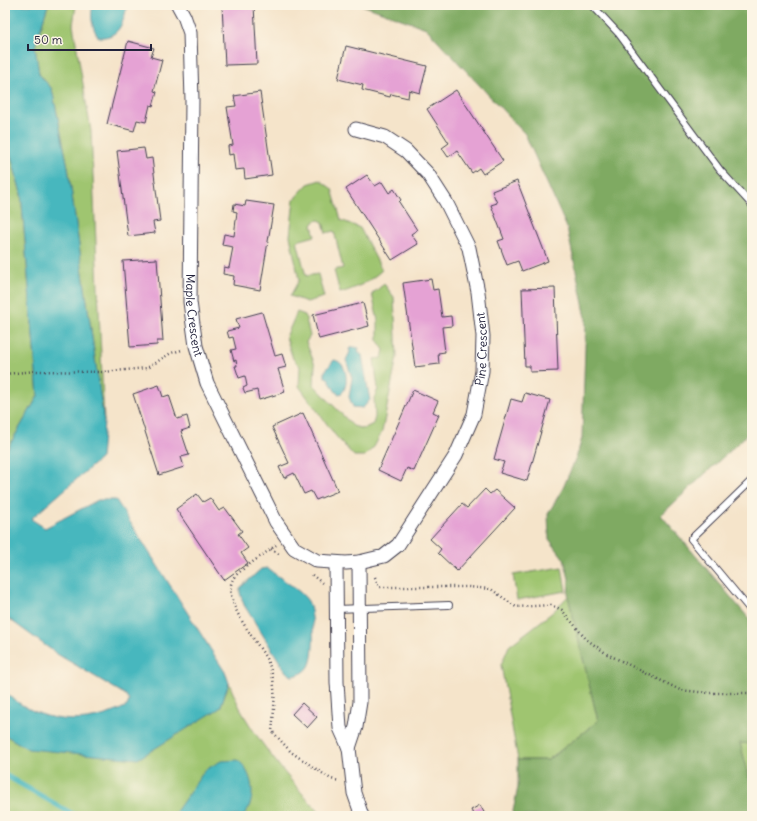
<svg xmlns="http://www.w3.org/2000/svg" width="757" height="821" font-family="Delius,sans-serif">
  <rect width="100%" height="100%" fill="#fcf5e5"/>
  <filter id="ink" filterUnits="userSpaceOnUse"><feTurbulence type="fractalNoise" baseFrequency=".025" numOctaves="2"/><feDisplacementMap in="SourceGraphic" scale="8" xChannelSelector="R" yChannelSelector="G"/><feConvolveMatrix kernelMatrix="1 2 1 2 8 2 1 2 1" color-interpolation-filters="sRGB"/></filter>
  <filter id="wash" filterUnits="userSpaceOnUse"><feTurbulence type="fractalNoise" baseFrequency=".012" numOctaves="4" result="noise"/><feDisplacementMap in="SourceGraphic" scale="16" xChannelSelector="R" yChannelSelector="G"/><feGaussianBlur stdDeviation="0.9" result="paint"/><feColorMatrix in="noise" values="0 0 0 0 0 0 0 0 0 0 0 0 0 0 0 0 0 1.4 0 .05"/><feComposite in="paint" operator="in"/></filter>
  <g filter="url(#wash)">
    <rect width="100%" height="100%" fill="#f5e4ca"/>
    <g fill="#9fc56f" stroke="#607455">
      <polygon points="48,5 76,5 73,25 91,131 104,422 68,167 52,89 39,74 35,46"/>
      <polygon points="5,134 21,193 38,396 5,453"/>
      <path d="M320,180L332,189L341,220L360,228L382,270C369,282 357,288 340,293L334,270L343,268L334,231L326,233L323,222L319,220L315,221L312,225L315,236L297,241L306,276L318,274L324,297L307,302L290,296L299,280L290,236L294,199L308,184Z"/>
      <polygon points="384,284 394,297 397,357 382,432 374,447 365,456 354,456 335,435 299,386 300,366 293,359 286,337 297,312 305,315 310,336 306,342 315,365 314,385 353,426 363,429 373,424 375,417 374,398 378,389 374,359 382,358 384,350 378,341 378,321 372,294"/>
      <polygon points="562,567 566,591 517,600 513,575"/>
      <polygon points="568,596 598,721 548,760 518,760 501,665 509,646 553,612"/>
      <path d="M229,683C233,693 238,704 243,714C263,748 295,787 323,816H5V735L29,749L220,708Z"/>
      <polygon points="740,743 752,744 752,787"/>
    </g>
    <polygon fill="#7faa62" stroke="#50664e" points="362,5 752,5 752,430 661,515 752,622 752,744 740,743 752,787 752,816 512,816 518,787 518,760 548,760 598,721 568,596 569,579 564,559 549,539 548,514 563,488 577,455 582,438 586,318 567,228 525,134 426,28"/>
    <g fill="#47b7be" stroke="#346c7c">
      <path d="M5,5H48L35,46L39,74L52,89L68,167L104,422L101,458L31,519L45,528L98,500H116L225,672L229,683L220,708L138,759L28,749L5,735V692C40,724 85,728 127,706L129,701L126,695L57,654L5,616V453L38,396L21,193L5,134Z"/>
      <path d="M93,5H127C124,22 119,39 98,37C92,27 90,16 93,5Z"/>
      <polygon points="354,347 359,348 358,352 362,355 369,395 370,400 363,408 353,407 349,397 352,378 346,360 350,352 349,349"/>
      <path d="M334,360C348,362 349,385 342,393L339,394L335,391L328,378L325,377V371Z"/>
      <path d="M267,568C278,577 301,590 308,601C314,612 316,659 308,668C304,673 299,675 292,676L286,672L244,605L240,593V588L261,569Z"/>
      <path d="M238,760C253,773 258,800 243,816H173L205,770L221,761Z"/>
    </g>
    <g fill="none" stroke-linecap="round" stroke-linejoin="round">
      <polyline stroke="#47b7be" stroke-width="5" points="5,775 76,816"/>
    </g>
    <g id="blocks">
      <g fill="#e5a2d4">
        <polygon points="222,5 254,5 257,64 225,65"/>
        <polygon points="128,41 154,48 151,57 162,60 154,91 157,92 153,106 150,105 146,122 137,120 134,131 107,124"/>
        <polygon points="346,46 427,66 420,93 409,90 408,98 391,94 390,97 362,90 363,85 338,79"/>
        <polygon points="456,90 503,161 483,174 479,168 472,173 457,151 448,157 442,148 449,143 427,109"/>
        <polygon points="260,92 272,175 245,179 244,169 235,170 233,154 229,155 228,146 233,145 227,107 236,106 234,96"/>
        <polygon points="144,148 146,159 152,158 160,221 153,222 155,233 128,236 117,151"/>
        <polygon points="367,175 375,186 382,182 389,193 394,189 401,200 399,202 417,230 411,234 418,244 392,260 346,189"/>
        <polygon points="517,181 548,261 522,271 518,261 507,265 498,241 504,239 491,205 497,203 492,191"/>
        <polygon points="246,201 274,205 260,290 233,285 234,276 223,274 224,267 229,268 233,247 222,245 224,234 234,236 237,212 233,211 234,204 245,206"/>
        <polygon points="157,259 163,341 157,341 157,345 130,347 123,261"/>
        <polygon points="431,279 433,290 438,289 442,317 451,316 452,326 442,327 445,352 438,353 439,364 415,367 403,283"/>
        <polygon points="555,288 558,371 530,372 530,366 525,366 522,289"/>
        <polygon points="363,303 369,326 319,339 313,315"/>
        <polygon points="262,312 275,356 282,354 286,367 278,369 285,392 259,400 257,390 245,393 243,388 247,386 245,376 239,378 235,366 237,366 236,360 234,361 231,350 236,349 233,337 229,338 227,331 239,328 236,319"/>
        <polygon points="159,385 163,397 169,395 177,419 187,416 190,428 181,431 189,455 181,457 184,467 159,475 133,394"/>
        <polygon points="413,390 438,401 433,412 439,415 414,471 407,468 401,481 378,470"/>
        <polygon points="525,393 550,400 527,481 500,473 504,462 494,459 511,399 522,402"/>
        <polygon points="303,413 338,491 316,500 311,491 304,494 294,473 284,478 279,467 289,463 272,427"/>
        <polygon points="485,489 490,494 495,490 515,508 457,571 438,553 441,549 430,539 462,504 467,508"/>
        <polygon points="197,494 203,502 210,498 219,511 225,508 242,531 238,534 248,548 241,553 248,563 224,580 176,509"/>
        <polygon points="302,703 317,717 307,728 292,714"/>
        <polygon points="480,805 486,816 474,816 471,810"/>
      </g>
    </g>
  </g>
  <g filter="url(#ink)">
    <use href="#blocks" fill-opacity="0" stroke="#423f50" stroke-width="1"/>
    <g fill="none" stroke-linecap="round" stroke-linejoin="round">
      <g stroke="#423f50" stroke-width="8">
        <g id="service">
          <polyline points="592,5 619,34 720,170 752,205"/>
          <polyline points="752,480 691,539 752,612"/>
          <polyline points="336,609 449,605"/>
        </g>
      </g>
      <g stroke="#423f50" stroke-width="15">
        <g id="minor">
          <path id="s1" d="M178,5L184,16L190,33L192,100L190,302L196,346L207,383L276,522L294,548L317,561L346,563L359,562L384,556L398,545L456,455L474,414L482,371L483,336L478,292L469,248L446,202L428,174L406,151L385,137L356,129"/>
          <polyline points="336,563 337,682 340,728 349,748 354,793 362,816"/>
          <polyline points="349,748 356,727 360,702 359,562"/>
        </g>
      </g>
      <g stroke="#423f50" stroke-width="2.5" stroke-dasharray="1 3" stroke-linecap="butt">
        <polyline points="5,374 36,371 103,372 147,368 171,353 182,350"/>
        <path d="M276,545C268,552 236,572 233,579C220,604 262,644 270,667C277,688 274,709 272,731L291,752L331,779L339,781"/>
        <polyline points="271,549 279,554"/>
        <polyline points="312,575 322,583"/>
        <polyline points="375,577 379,587 468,587 491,589 516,607 551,605 562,610 586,639 607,654 680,690 709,693 752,693"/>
      </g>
      <use href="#service" stroke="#fff" stroke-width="6"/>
      <use href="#minor" stroke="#fff" stroke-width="13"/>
    </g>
  </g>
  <g text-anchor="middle" stroke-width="3.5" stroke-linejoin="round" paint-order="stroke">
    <g font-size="12" fill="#22223b" stroke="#fcf5e5">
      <text dy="4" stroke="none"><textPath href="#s1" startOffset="313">Maple Crescent</textPath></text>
      <text dy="4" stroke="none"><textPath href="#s1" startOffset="899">Pine Crescent</textPath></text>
    </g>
  </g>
  <rect width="757" height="821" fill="none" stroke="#fcf5e5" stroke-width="20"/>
  <path d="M28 44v6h123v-6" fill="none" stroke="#22223b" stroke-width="2"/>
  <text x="34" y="44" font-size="12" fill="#22223b" stroke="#fcf5e5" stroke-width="3" paint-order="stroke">50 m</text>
</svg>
